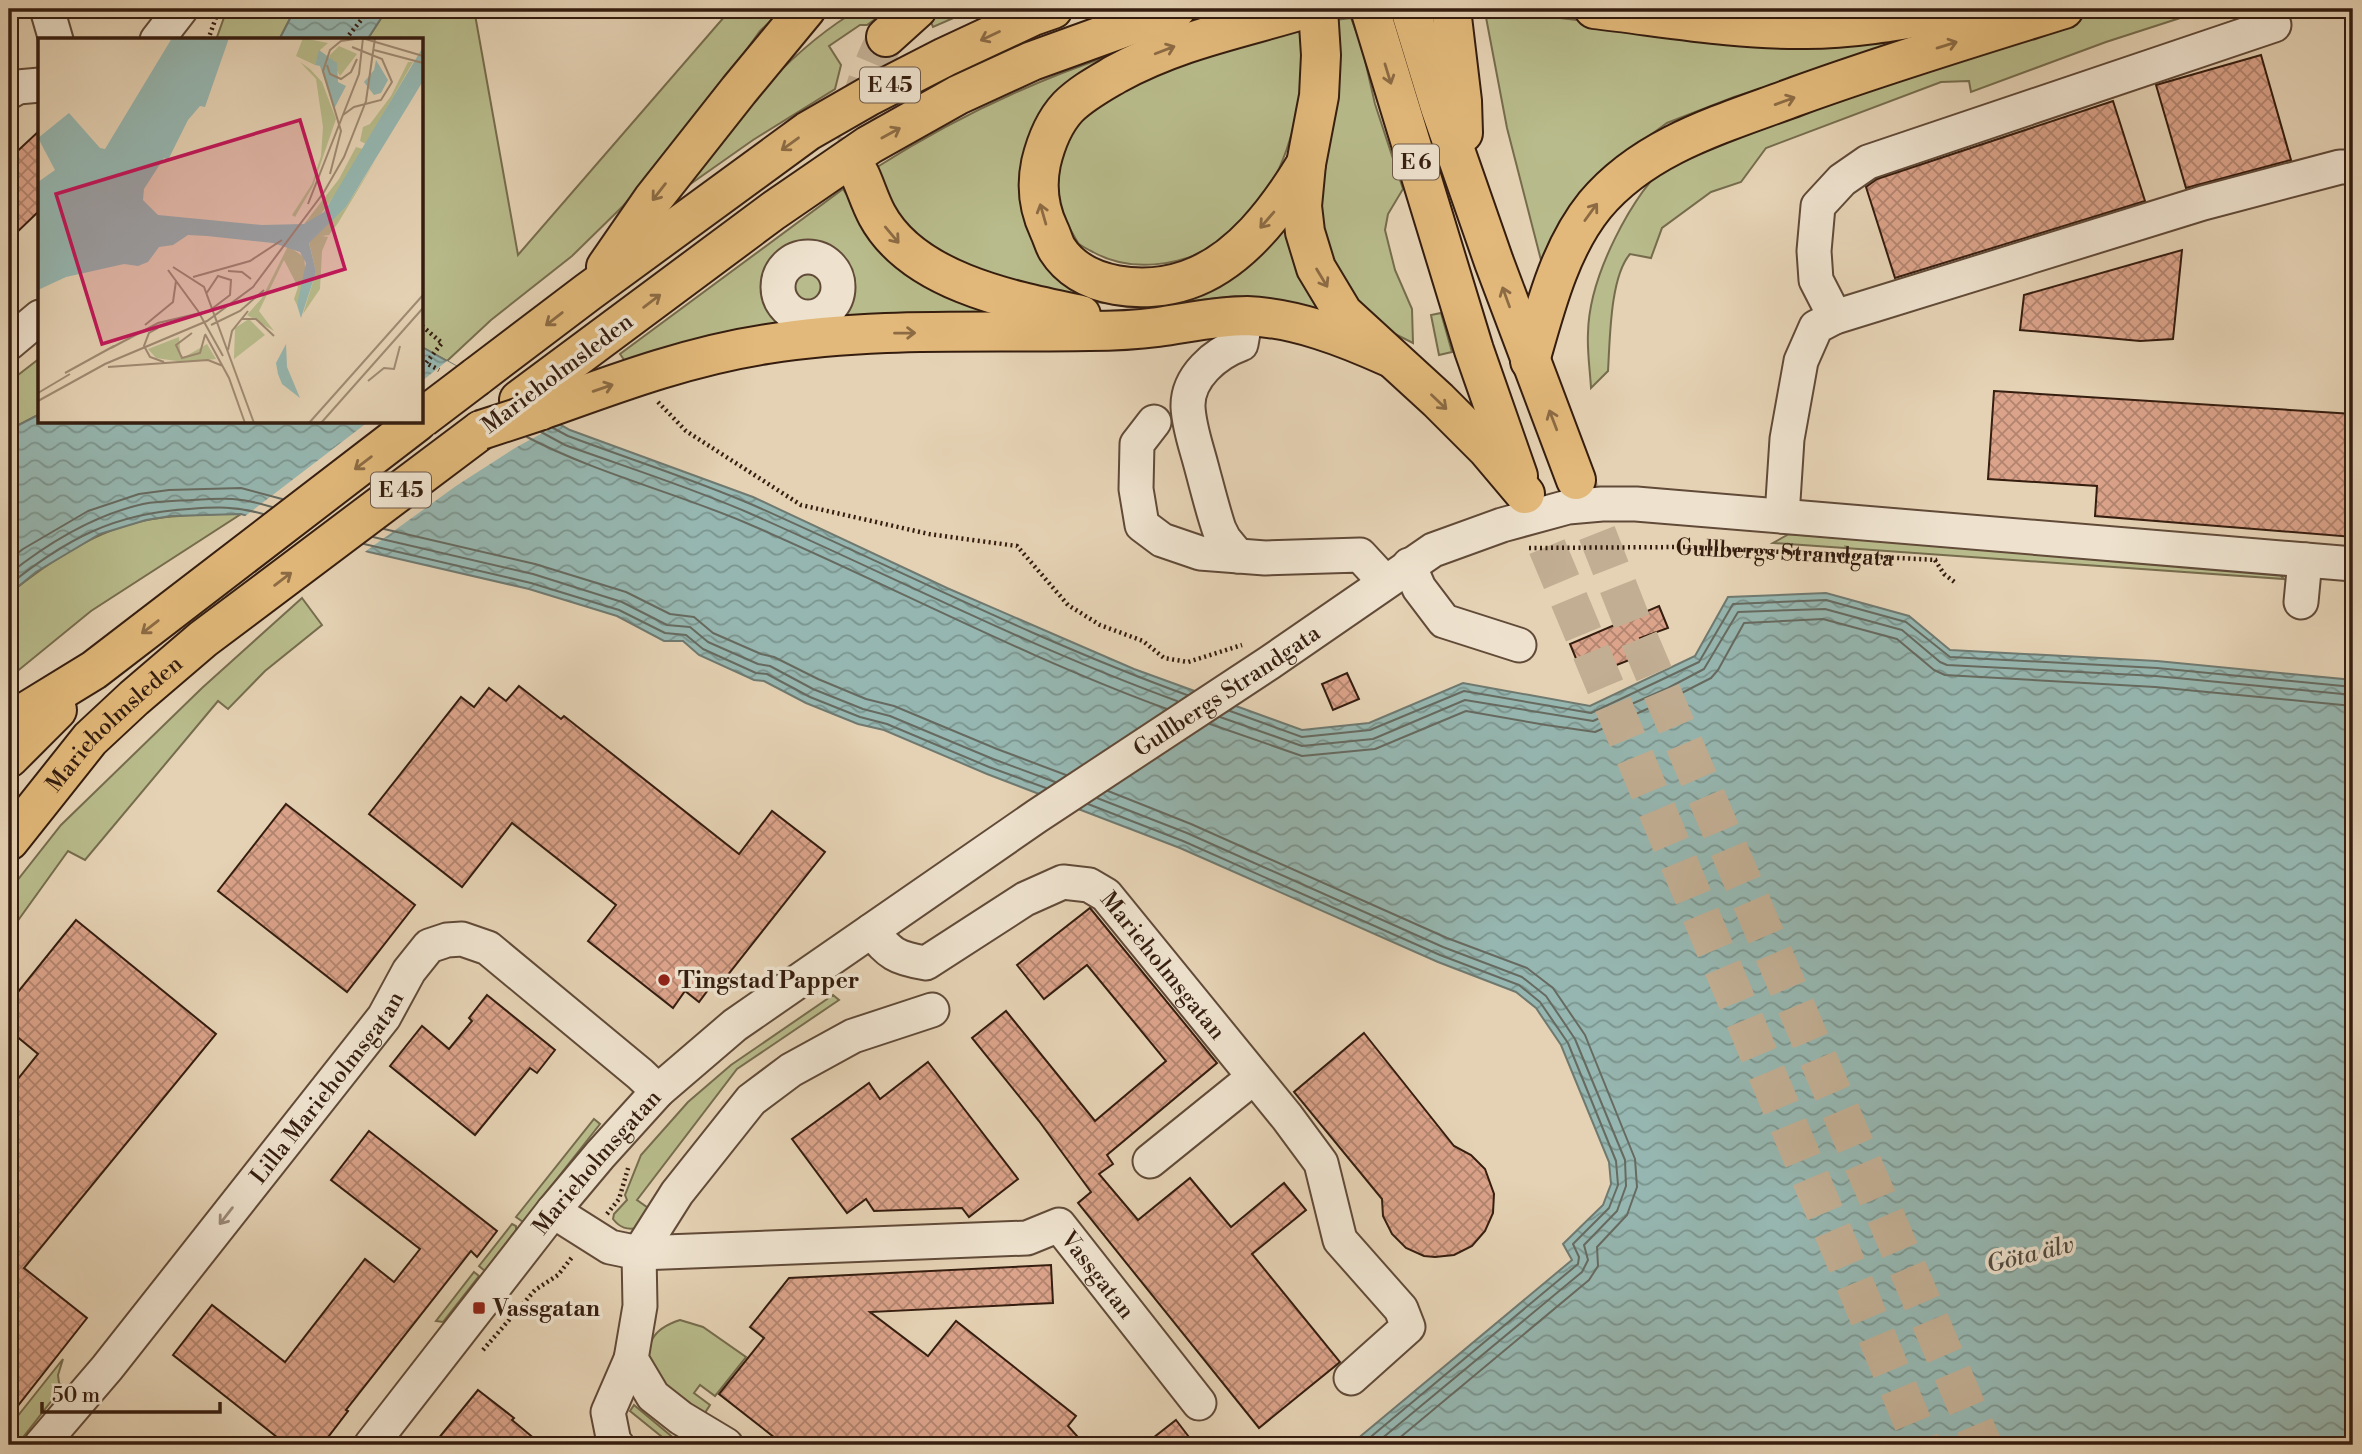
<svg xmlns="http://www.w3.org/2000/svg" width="2362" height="1454" font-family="'Libre Bodoni',serif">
  <defs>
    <pattern id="water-waves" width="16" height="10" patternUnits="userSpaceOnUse" patternTransform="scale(1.75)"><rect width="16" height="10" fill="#96b7b1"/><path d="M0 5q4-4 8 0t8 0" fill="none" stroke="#7b948e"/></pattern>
    <pattern id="building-cross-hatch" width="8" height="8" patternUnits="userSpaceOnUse" patternTransform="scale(1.75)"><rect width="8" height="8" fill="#dba38a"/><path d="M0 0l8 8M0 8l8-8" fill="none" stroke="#b2846f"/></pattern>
  </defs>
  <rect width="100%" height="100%" fill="#e5d2b4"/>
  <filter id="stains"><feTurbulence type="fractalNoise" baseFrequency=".00286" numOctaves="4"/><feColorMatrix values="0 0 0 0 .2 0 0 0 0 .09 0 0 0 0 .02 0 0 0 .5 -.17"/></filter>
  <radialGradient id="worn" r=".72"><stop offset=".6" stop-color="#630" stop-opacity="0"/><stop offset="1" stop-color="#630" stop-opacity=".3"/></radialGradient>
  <g fill="#b8bb8b" stroke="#766c4d" stroke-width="2">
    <polygon points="227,9 295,9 279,40 216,40"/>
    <polygon points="387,9 474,9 518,255 731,9 783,9 760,31 683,138 623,206 572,256 491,320 447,361 422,347 422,40 367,40"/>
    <path d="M859,9H889L867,25H860L829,46L841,65L835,89L753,140L672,197C728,129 782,54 859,9Z"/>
    <polygon points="948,9 974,9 933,27 930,20"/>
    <polygon points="2026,9 1734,97 1667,123 1599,173 1571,205 1542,264 1507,128 1485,12 1535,15 1618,25 1813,41"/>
    <path d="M2102,9H2208L2106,42L1971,92L1969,81L1941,82L1766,148L1741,182L1711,192L1662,228L1651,258L1630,254C1610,277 1610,339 1608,371L1591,388C1590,370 1587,351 1588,333C1589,277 1631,194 1674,157Z"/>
    <polygon points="1351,18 1362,47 1375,104 1403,189 1388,214 1385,230 1395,270 1412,309 1413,343 1381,327 1363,311 1328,261 1318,202 1335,20"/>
    <path d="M1299,29C1312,99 1281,208 1215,246C1179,266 1130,273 1093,252C1089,250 1083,247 1079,244C1075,239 1072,231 1068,226C1060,213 1054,197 1053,181C1053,168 1070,130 1076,116L1177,62Z"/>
    <path d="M1112,55L1025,148L1019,185L1025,220L1149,297L1291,204L1331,322L1279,301L1236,296L1149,306L1103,303L1059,295L954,261L901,224L874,169C949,121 1028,83 1112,55Z"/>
    <polygon points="843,189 864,221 1022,317 627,364 620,354"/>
    <polygon points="1441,313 1452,352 1439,355 1431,315"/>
    <polygon points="40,358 40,414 9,430 9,382"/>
    <path d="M218,514H241L91,611L9,678V594C49,562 95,530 147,520C170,515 194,515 218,514Z"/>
    <polygon points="1789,534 2278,572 2284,579 1773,543"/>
    <polygon points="302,598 322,625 265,671 228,709 218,701 85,860 68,851 9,933 9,891 61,825 202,688"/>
    <path d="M833,995L839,1000L737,1069L637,1200L651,1210L638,1228C627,1230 620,1228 613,1219L614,1214L627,1200L625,1195L641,1155L688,1102L731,1065Z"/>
    <polygon points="594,1119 600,1124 523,1222 516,1217"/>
    <polygon points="512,1224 516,1226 516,1230 485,1271 479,1266"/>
    <polygon points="474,1272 479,1276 443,1322 436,1321"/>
    <path d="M680,1320L703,1327L746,1357L715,1396L700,1385L694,1393L710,1405L701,1419L646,1374C648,1344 649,1330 680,1320Z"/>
    <polygon points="63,1359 58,1375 59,1383 63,1386 17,1445 9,1445 9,1427"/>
    <polygon points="634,1405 682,1445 672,1445 630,1411"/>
  </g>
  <g fill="url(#water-waves)" stroke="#6f7970" stroke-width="2">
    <polygon points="295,9 387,9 367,40 279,40"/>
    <polygon points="422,347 570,430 753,497 947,588 1134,669 1302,730 1369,723 1463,683 1590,706 1695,656 1728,597 1826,593 1909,616 1950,650 2157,661 2353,680 2353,1445 1350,1445 1572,1260 1563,1244 1603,1205 1611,1184 1609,1162 1561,1045 1536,1008 1516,992 1438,962 1180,848 987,774 884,730 858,724 806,703 764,681 754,680 699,655 683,641 664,641 617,616 529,589 369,552 241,514 171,516 146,520 100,534 36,572 9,594 9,430 40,414 40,422 422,422"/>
  </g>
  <polygon fill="#e5d2b4" points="447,361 561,423 515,448 456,486 362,554 244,517 368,422 422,422 422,381"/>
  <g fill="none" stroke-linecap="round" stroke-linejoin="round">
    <g stroke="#666a60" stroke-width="2">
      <path d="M553,428L568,436C629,459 693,479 753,505C897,569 1038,641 1187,695"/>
      <path d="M541,432L565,445C626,467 690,487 749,513C892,576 1031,648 1177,701"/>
      <path d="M527,437C596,473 673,492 744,522C886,583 1022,656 1167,709"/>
      <polyline points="384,529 535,564 626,592 670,614 694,617 713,633 761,654 774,657 818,679 866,699 894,706 997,749 1066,775"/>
      <polyline points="373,537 533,574 622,602 667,625 690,627 708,642 758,664 770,666 813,689 863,709 890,716 993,759 1055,782"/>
      <polyline points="364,544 531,583 619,610 665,633 686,635 703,649 756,673 767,674 810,697 860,717 887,724 989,767 1046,788"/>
      <polyline points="9,560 23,549 88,511 139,494 169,490 241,488 282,499"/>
      <path d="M9,574C48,543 94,515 143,504C159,501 175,501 192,500C225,498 240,497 272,507"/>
      <path d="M9,585C66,539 115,513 189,509C216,507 236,506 263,514"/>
      <polyline points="1230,711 1302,737 1370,730 1464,691 1591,713 1699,662 1733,604 1826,600 1906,622 1950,657 2157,668 2353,687"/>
      <polyline points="1220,717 1302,746 1373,739 1465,700 1593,721 1668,688 1704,669 1738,612 1825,609 1902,630 1940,662 1947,665 2156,676 2353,695"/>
      <polyline points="1210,724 1302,756 1375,749 1466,711 1546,725 1595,732 1672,698 1711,678 1718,670 1744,623 1823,619 1897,639 1934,670 1945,675 2155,687 2353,706"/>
      <polyline points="1108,791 1191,824 1447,938 1527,968 1553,988 1585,1035 1635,1159 1637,1187 1627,1215 1597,1247 1598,1266 1589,1280 1391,1445"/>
      <polyline points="1097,798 1187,833 1443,947 1522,977 1546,996 1575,1039 1625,1160 1626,1186 1617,1211 1584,1245 1588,1260 1582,1272 1374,1445"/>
      <polyline points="1088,804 1183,841 1440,955 1519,985 1540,1002 1568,1043 1616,1161 1618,1185 1609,1208 1573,1244 1579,1257 1578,1264 1361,1445"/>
    </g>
  </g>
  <g fill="url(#building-cross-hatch)" stroke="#351d0f" stroke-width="2">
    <polygon points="2261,55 2291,160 2186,188 2156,85"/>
    <polygon points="2113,101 2145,201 1895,278 1866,187 1877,179"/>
    <polygon points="40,130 40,210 9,240 9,159"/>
    <polygon points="2182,250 2173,339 2140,341 2020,330 2024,295"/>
    <polygon points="1994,391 2353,414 2353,537 2095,516 2097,486 1988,479"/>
    <polygon points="1659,606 1668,628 1640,638 1647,653 1584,678 1570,644"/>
    <polygon points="1347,673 1359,699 1333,710 1322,684"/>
    <polygon points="519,686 561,719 564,716 739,854 772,811 825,852 719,986 714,982 699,1002 685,991 673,1008 588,941 616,905 512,823 462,887 369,814 461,697 474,707 489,688 506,701"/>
    <polygon points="286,804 415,905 347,992 218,891"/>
    <polygon points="1090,908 1217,1063 1107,1155 1113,1164 1099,1174 1138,1220 1190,1178 1231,1227 1284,1183 1306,1210 1252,1254 1340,1362 1259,1428 1078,1203 1091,1192 1039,1121 972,1038 1006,1011 1095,1121 1166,1061 1087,965 1044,999 1017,965"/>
    <polygon points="76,920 216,1034 24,1268 87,1318 9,1417 9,1090 38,1054 9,1030 9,1003"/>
    <polygon points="487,995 555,1050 537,1073 530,1068 475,1135 390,1066 422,1026 449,1049 472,1021 469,1018"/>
    <polygon points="1364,1033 1454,1146 1471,1155 1485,1169 1494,1194 1493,1213 1485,1231 1472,1246 1454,1255 1435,1257 1424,1256 1406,1248 1392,1234 1383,1216 1382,1199 1294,1092"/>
    <polygon points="928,1062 1018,1179 969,1217 962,1208 874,1211 866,1199 847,1213 792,1139 869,1083 880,1099"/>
    <polygon points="369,1131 497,1231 477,1257 471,1251 346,1410 348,1411 322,1445 287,1445 173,1355 212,1305 285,1362 365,1259 394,1282 420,1249 331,1180"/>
    <polygon points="1051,1265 1053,1303 870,1312 928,1356 956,1321 1076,1416 1068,1426 1085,1445 784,1445 719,1394 764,1338 750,1327 789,1278"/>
    <polygon points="478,1390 514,1418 512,1420 542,1445 433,1445"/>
    <polygon points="1176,1420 1195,1445 1144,1445"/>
  </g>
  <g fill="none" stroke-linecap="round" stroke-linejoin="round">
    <g stroke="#c2ae93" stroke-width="38" stroke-dasharray="38 19" stroke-linecap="butt">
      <path d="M860,175C850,120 863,85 886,37"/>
      <polyline points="1576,480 1632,622 1983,1445"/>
      <polyline points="1525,494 1922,1445"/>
    </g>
    <g stroke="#614a38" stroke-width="37">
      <g id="minor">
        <polyline points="47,9 56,40"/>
        <polyline points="157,40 181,9"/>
        <polyline points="9,92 18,87 40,85"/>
        <circle cx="808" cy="287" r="30"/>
        <polyline points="1835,317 1816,280 1814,251 1818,206 1842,180 1868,162 2274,25"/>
        <polyline points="9,343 40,317"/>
        <polyline points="1154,422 1137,444 1136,489 1142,525 1162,540 1200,553 1265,558 1360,555 1385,582"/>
        <polyline points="1782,516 1787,439 1801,361 1816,327 1835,317 2203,203 2340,167 2353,167"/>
        <path d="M1238,556L1224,539L1219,529C1212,508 1207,487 1201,465C1196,446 1189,427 1188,407C1187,377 1216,353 1241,344L1246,316"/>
        <polyline points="1409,565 1419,588 1444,621 1519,645"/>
        <polyline points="2301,602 2305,560"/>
        <path id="s2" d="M871,931C891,954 895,958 926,963L1025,899L1063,882L1089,885L1106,895L1287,1117L1321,1163L1340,1240L1401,1309L1408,1327L1351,1378"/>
        <polyline points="1150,1161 1254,1077"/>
        <path id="s3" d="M553,1211L610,1247L639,1253L1027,1238L1059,1225L1199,1403"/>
        <path id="s4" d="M41,1445L107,1368L384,1017L409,971L429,946L447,940L462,939L488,948L640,1074L658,1091"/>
        <path id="s5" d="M371,1445L553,1211L600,1155L658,1091L735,1025L1037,816L1269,663L1433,550L1502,525L1568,507L1602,504H1636L2353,564"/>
        <polyline points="617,1445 614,1442 608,1412 631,1359"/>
        <polyline points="726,1445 681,1418 653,1396 631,1359 640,1306 639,1253 677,1193 751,1100 791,1070 853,1036 932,1010"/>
      </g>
    </g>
    <g stroke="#351d0f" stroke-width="42">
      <g id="highway">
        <path d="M1305,9C1239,29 1178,40 1116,74C1099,84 1082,93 1068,107C1053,123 1046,142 1041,163C1036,187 1039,209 1049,230C1052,236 1054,244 1057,249C1083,290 1146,294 1187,280C1240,262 1278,210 1306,164"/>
        <polyline points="1318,9 1321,55 1319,96 1306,164 1302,206 1305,232 1316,268 1343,313 1438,400 1487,449 1525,494"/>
        <polyline points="1370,9 1474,350 1518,476"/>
        <polyline points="1410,9 1440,107 1494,262 1576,480"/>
        <polyline points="1451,9 1462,101 1463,133"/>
        <path d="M1594,9C1664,17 1736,30 1806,29C1859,29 1912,18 1965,9"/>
        <polyline points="886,37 917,9"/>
        <path d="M860,175C866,188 870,202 877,215C913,282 1014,301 1081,315"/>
        <polyline points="606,267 653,199 739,90 806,9"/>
        <path d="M1530,361C1545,308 1560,248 1595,205C1646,144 1725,123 1797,96C1885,64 1974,37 2064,9"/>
        <polyline points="476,377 588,292 808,131 869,96 945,57 1033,16 1053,9"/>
        <polyline points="519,400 773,211 869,145 958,95 1032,61 1176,9"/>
        <path d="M539,411C614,384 688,356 767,344C873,327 982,333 1089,331C1112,331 1135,330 1158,327C1187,323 1217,316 1247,316C1296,318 1345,337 1389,357"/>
        <polyline points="9,722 94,670 417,422"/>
        <polyline points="9,758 57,710"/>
        <path id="s6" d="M9,841L90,739L134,698L203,639L481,430"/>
      </g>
    </g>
    <g stroke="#351d0f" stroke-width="4.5" stroke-dasharray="2 3.5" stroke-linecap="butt">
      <polyline points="208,40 219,9"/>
      <polyline points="347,40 349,35 370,9"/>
      <polyline points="422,326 442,343 426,363 439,370"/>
      <polyline points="658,402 686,431 801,505 929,534 1017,546 1068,605 1100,625 1143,641 1164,658 1188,662 1242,645"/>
      <path id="s1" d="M1529,548L1685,547L1937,560"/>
      <polyline points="1935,560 1944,574 1957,584"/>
      <polyline points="607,1214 619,1199 629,1165"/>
      <polyline points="483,1350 535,1290 558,1275 573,1256"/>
    </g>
    <use href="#minor" stroke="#eee2ce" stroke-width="33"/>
    <use href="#highway" stroke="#e2b97a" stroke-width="38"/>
    <g stroke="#351d0f" stroke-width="42" stroke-linecap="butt">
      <g id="highway-bridge">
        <polyline points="422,418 476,377"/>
        <polyline points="481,430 539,411"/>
      </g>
    </g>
    <use href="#highway-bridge" stroke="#e2b97a" stroke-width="38"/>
  </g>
  <defs><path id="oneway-shaft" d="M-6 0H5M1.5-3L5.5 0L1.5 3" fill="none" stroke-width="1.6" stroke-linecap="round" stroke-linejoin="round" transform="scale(1.75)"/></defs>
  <g stroke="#8c6b44">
    <use href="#oneway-shaft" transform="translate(990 36) rotate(155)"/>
    <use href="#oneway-shaft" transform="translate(1947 45) rotate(-17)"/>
    <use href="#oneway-shaft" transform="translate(1165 50) rotate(-21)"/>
    <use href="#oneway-shaft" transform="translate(1388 74) rotate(73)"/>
    <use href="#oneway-shaft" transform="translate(1785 101) rotate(-20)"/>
    <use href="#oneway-shaft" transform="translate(891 133) rotate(-29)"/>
    <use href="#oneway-shaft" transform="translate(790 144) rotate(144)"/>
    <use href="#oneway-shaft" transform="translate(659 192) rotate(128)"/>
    <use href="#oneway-shaft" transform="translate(1591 212) rotate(-54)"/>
    <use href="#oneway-shaft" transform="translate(1043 214) rotate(-106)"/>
    <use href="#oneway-shaft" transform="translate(1267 220) rotate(131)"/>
    <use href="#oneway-shaft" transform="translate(892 235) rotate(50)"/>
    <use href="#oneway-shaft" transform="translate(1322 278) rotate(59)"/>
    <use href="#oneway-shaft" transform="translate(1506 297) rotate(-110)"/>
    <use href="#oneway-shaft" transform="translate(652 301) rotate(-37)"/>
    <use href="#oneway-shaft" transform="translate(554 319) rotate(142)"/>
    <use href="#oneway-shaft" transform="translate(905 333) rotate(-1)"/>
    <use href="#oneway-shaft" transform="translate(603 388) rotate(-19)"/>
    <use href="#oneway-shaft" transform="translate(1439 402) rotate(44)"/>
    <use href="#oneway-shaft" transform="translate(1553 420) rotate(-111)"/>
    <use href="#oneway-shaft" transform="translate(363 463) rotate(143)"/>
    <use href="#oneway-shaft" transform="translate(283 579) rotate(-37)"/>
    <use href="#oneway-shaft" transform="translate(150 627) rotate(142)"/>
  </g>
  <use stroke="#9b8978" href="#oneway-shaft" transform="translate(226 1216) rotate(128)"/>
  <g fill="#8f2418" stroke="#eee2ce" stroke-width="2.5">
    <circle cx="664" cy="980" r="7"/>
    <rect x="472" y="1301" width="14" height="14" rx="3.5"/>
  </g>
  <g text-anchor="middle" stroke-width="7" stroke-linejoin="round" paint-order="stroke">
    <g fill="#eee2ce" stroke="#6c5848" stroke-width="2">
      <rect x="860" y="67.5" width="60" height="35" rx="5"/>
      <rect x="1393" y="144.5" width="46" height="35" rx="5"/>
      <rect x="371" y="472.5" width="60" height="35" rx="5"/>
    </g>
    <g font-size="21" font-weight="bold" fill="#351d0f">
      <text x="890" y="92">E 45</text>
      <text x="1416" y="169">E 6</text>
      <text x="401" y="497">E 45</text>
    </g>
    <g font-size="23" fill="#351d0f" stroke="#eee2ce">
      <text transform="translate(557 373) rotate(-37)" y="8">Marieholmsleden</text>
      <text dy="8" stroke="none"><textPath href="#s1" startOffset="256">Gullbergs Strandgata</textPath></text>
      <text dy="8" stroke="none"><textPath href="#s5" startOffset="1152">Gullbergs Strandgata</textPath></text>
      <text dy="8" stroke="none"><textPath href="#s6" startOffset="158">Marieholmsleden</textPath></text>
      <text dy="8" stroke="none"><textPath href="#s2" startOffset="362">Marieholmsgatan</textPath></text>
      <text dy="8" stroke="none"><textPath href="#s4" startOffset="458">Lilla Marieholmsgatan</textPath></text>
      <text dy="8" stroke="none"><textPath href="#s5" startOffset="362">Marieholmsgatan</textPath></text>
      <text dy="8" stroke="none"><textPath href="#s3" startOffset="583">Vassgatan</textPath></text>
    </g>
    <g font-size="23" font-weight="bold" fill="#351d0f" stroke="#eee2ce" text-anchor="start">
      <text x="678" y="988">Tingstad Papper</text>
      <text x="493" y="1316">Vassgatan</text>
    </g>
    <g font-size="24" font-style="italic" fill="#524b40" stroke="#eee2ce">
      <text transform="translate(2030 1254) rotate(-14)" y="8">Göta älv</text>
    </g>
  </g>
  <g transform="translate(38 38)">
    <rect width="385" height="385" fill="#e5d2b4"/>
    <path d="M265,0L290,5L282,12L277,27L258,18ZM301,8L319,16L302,38L291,18ZM262,24L272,31L284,44L298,81L275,148L257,179L254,177L274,146L283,118L285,89L278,41ZM370,24H375L328,106L322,103L325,89L332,86L353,58ZM318,109L325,111L302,150L280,180L266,186L301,141ZM339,120L300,185L291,197L284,198L290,199L284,213L282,251L265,276L278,234L271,204L308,169ZM250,208L266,219L268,239L259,267L256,261L260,249L246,222L221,273L236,293L209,277L224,260ZM211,281L227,297L196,321L197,290ZM141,299L143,321L169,306L178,321L145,324L118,320L110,311Z" fill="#b8bb8b"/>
    <path d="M134,0H191L167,69L162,68L150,82L130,122L126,120L106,151L105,162L120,177L224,187L266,186L286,174L385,9V43L376,58L308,169L271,205L278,234L263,280L259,267L268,225L262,214L235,205L169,198L150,197L135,207L121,209L110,224L100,228L86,226L28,239L0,252V144L17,132L0,100L31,75L62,110L67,111ZM281,12L299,25L300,44L308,48L296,71L282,28L277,27ZM338,22L350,42L343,55L336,57L326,44L336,32ZM248,306L249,329L262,360L244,346L240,336L238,325Z" fill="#96b7b1"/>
    <path fill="none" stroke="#9f8a72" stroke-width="2" d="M336,12L385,25M289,27L292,36L303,41L313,34L319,21M305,77L316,69L343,62L354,44L344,21L314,9M292,136L303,93L285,33L292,12L303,3L324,0L385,18M270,166L321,36L325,0M135,229L166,249L216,385M130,232L160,273L185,318M190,233L204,234L213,241M155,239L212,223L244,202M203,281H218L236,298M107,287L135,264L138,243M173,287L202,273L226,252M120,290L111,295L106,308L112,319L126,324M154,295L138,307L144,320L162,315L167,297M167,296L191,340L207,385M73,310L120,285L171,273L192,257L193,242L180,238L168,256M190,312L194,293L210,273M70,329L170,322L185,328M27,335L76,308M330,343L346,330L356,331L362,308M0,355L32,336M0,363L67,326L169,283L215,249L286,154L306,119L328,63L337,0M271,385L385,257M283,385L385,270"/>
    <path fill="#c2185b" fill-opacity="0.15" stroke="#c2185b" stroke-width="3.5" d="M262,82L307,231L64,306L18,156Z"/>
    <rect width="385" height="385" fill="none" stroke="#351d0f" stroke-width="3.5"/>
  </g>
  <rect width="2362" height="1454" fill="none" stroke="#e5d2b4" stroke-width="35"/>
  <rect x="10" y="10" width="2341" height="1433" fill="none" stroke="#351d0f" stroke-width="3.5"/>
  <rect x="18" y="18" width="2327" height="1419" fill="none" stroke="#351d0f" stroke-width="2"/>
  <path d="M42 1402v10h178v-10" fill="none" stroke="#351d0f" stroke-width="3.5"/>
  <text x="52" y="1402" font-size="21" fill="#351d0f" stroke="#eee2ce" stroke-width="5" paint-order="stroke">50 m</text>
  <rect width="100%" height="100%" filter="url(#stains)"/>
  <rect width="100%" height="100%" fill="url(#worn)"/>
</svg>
